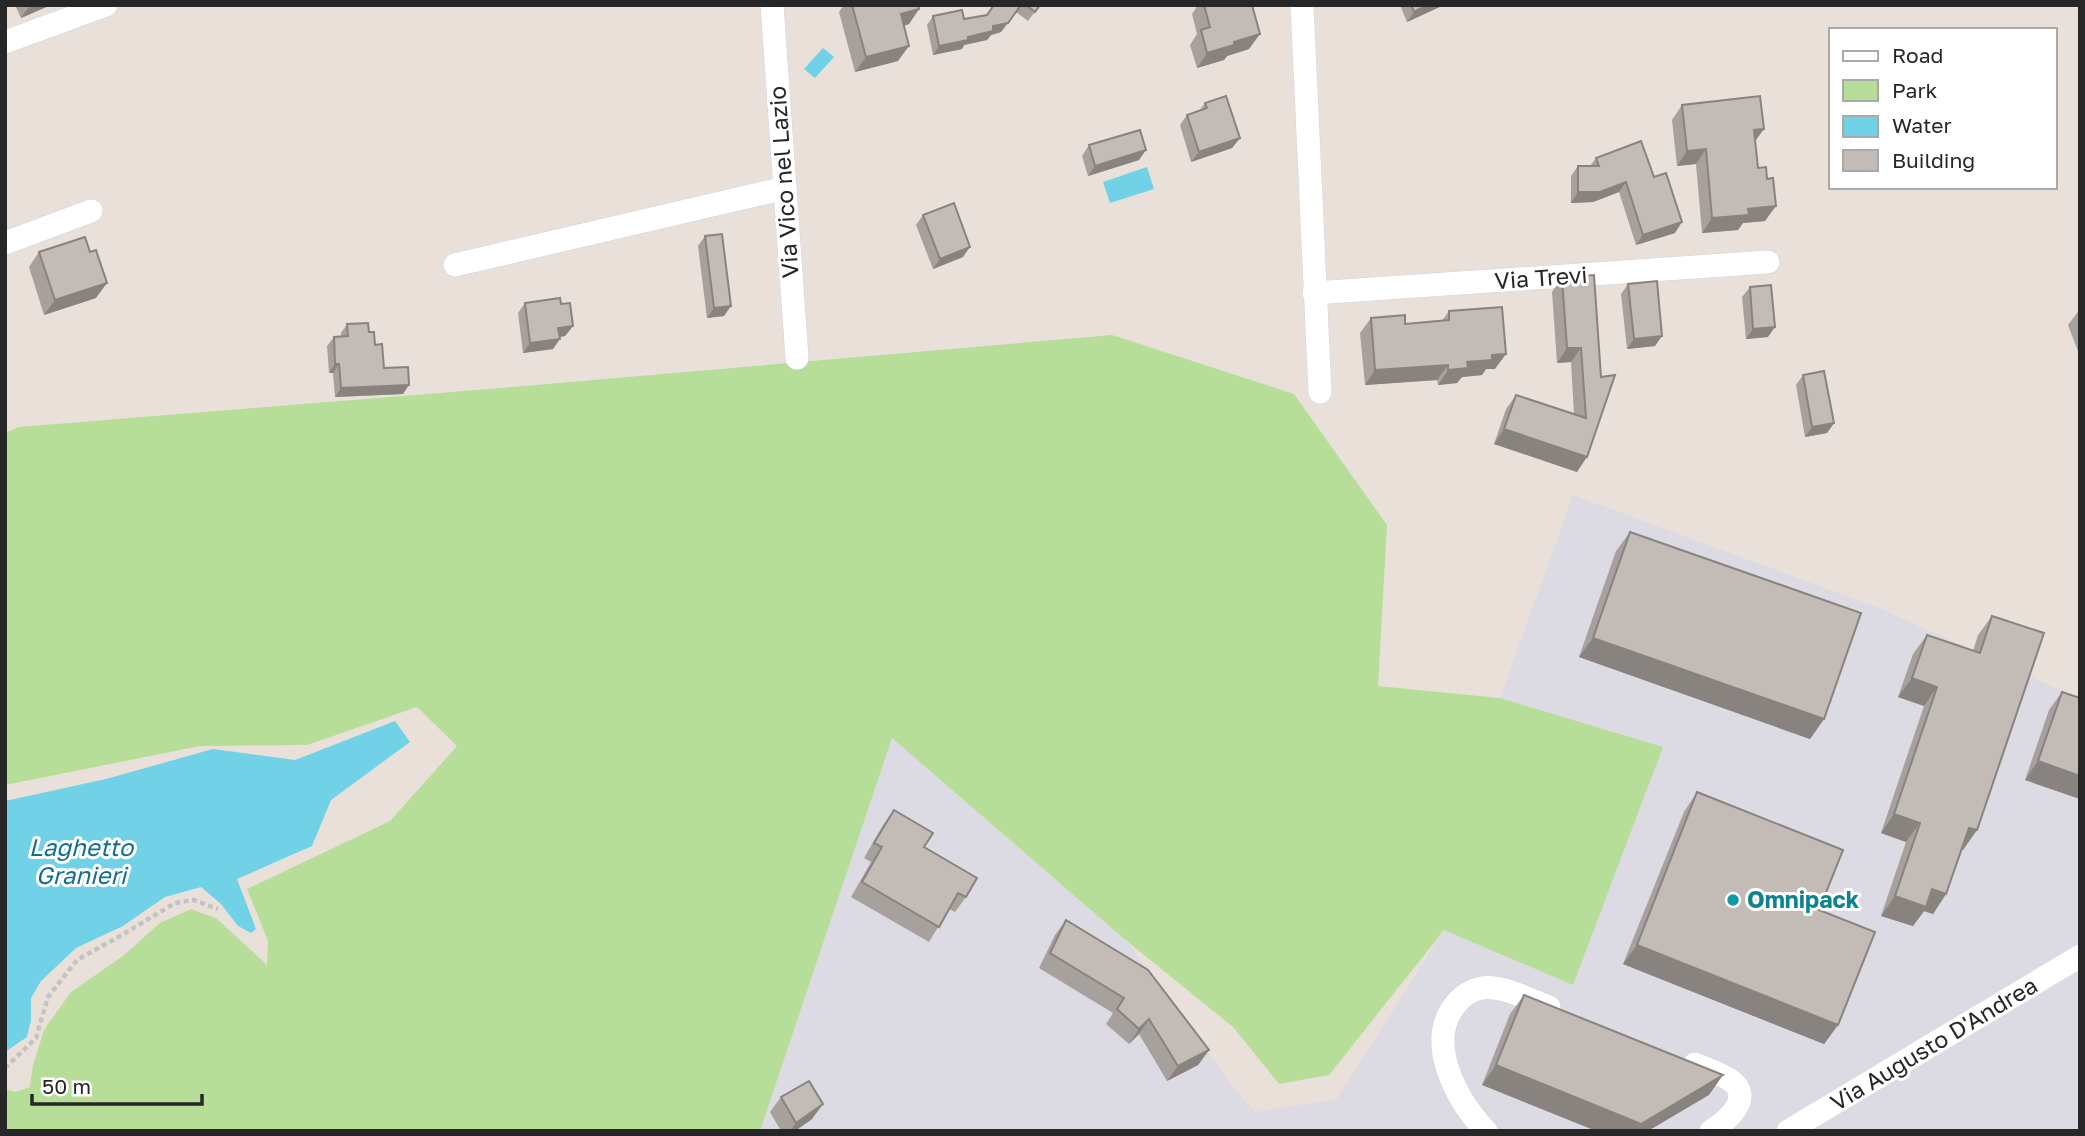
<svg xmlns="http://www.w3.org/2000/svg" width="2085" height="1136" font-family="'Golos Text',sans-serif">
  <rect width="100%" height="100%" fill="#e9e1d9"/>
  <polygon fill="#dcdae2" points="1573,495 1879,608 2080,699 2080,1131 760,1131 892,738 1127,942 1236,1091 1255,1112 1337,1099 1444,930 1663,747 1500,698"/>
  <polygon fill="#b6de98" points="1112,335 1294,394 1387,525 1378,686 1500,698 1663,747 1573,985 1444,930 1329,1075 1279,1084 1233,1027 1123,938 892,738 760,1131 5,1131 5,1089 15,1092 30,1087 33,1065 44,1030 71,992 123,956 160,923 191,909 216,918 267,965 268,941 247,889 390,821 457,746 417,707 307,745 200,746 5,785 5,433 19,427 512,387"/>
  <g fill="#71d1e7">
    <polygon points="823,48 834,57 815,78 804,69"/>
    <polygon points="1147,167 1154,189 1110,203 1103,182"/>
    <polygon points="395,721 410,742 331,800 312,846 237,879 256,929 251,933 238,926 221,904 201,887 165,897 123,926 76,948 41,981 31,998 31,1020 27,1037 5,1052 5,801 106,779 213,749 295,760"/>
  </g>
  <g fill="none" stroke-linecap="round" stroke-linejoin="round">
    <g stroke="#cfd4e0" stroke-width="24">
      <g id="minor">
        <polyline points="772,5 797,358"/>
        <polyline points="1302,5 1320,392"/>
        <polyline points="5,42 106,5"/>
        <polyline points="5,243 91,211"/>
        <polyline points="455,265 785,188"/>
        <polyline points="1314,293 1768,262"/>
        <path d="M1695,1064C1707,1069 1720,1073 1730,1080C1755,1097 1727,1121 1711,1131"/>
        <path d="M1486,1131C1457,1101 1425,1043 1455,1005C1462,996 1471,990 1482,988C1504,985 1529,1000 1549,1007"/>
        <polyline points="1788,1131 2080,956"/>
      </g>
    </g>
    <polyline stroke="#c3c3c3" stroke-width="4.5" stroke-dasharray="5 3.5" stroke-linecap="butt" points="5,1068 36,1038 48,997 77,960 127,932 175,903 194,900 218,909"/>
    <use href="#minor" stroke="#fff" stroke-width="23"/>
  </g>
  <g fill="#a7a19d">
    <polygon points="15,5 51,5 21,18"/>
    <polygon points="844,5 918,5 919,9 909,24 904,26 898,61 855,72 839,12"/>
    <polygon points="994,5 1040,5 1028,21 1016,12 1001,32 991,35 987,40 964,45 962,49 933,55 927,25 933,16 964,19 987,15"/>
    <polygon points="1198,5 1252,5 1249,49 1227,56 1224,60 1197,68 1190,45 1197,34 1192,14"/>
    <polygon points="1400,5 1444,5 1407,22"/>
    <polygon points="1205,103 1240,138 1232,148 1191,162 1180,125 1187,115 1199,111"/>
    <polygon points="1682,105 1755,141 1765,221 1743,223 1738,230 1702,233 1696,164 1677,166 1672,120"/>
    <polygon points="1641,141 1675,233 1636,245 1619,192 1593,202 1571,203 1571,176 1578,166 1590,166 1596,158"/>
    <polygon points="1089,145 1139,160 1088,176 1082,156"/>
    <polygon points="923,215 963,257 933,269 916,225"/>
    <polygon points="705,236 724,316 707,318 698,246"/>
    <polygon points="39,252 96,298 44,315 29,267"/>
    <polygon points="1562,278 1601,377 1577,472 1494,444 1506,409 1516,395 1574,414 1571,362 1557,363 1552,292"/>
    <polygon points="1628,284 1655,346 1627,349 1621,294"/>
    <polygon points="1750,287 1768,337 1746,339 1742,297"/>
    <polygon points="525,303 561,304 573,326 565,336 560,337 553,349 523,353 518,313"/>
    <polygon points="2080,309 2080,354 2079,354 2068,325"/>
    <polygon points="1449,311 1495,369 1486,369 1482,375 1462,377 1457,383 1438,385 1437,380 1365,385 1360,333 1371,318 1405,324 1442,321"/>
    <polygon points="347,324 369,332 384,368 403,394 335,397 333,373 329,373 327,346 334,337 341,336 341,333"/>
    <polygon points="1803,375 1834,423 1827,433 1805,437 1796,385"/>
    <polygon points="1630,532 1824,719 1810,739 1579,657 1616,551"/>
    <polygon points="1992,616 1963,850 1962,850 1946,894 1933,914 1924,911 1913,926 1881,916 1906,842 1881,833 1924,706 1898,697 1913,654 1927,635 1973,651 1978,635"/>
    <polygon points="2062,692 2080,799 2025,780 2049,710"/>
    <polygon points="1697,792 1819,910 1838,1025 1824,1044 1623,964 1684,812"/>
    <polygon points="894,810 966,897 955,912 949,909 929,942 851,897 871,862 864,858 883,825"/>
    <polygon points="1066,920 1209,1050 1198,1065 1167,1081 1139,1034 1129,1044 1106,1024 1113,1013 1039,968 1055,935"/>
    <polygon points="1524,995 1709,1095 1482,1085 1510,1014"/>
    <polygon points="781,1097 812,1119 795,1131 781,1131 770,1112"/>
  </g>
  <g fill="#88837f">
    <polygon points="35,5 51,5 21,18 28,8"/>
    <polygon points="1021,5 1001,32 991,35 987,40 964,45 962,49 933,55 939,46 968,37"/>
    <polygon points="1428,5 1444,5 1407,22 1414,12"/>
    <polygon points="919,9 909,24 890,29 901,14"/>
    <polygon points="1260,34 1249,49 1227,56 1224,60 1197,68 1207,53 1234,42"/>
    <polygon points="909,46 898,61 855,72 866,57"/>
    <polygon points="1764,129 1753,144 1754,130"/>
    <polygon points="1240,138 1232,148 1191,162 1199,152"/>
    <polygon points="1706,149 1696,164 1677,166 1687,151"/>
    <polygon points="1146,150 1139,160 1088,176 1095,166"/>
    <polygon points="1626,182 1619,192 1593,202 1571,203 1578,192"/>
    <polygon points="1776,206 1765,221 1743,223 1738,230 1702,233 1712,218 1748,209"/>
    <polygon points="1682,222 1675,233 1636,245 1643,235"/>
    <polygon points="970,247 963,257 933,269 940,259"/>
    <polygon points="107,283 96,298 44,315 55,300"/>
    <polygon points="731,306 724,316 707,318 714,308"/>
    <polygon points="573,326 565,336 551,338 558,328"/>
    <polygon points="1775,327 1768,337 1746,339 1753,329"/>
    <polygon points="1662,336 1655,346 1627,349 1634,339"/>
    <polygon points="560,339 553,349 523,353 530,343"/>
    <polygon points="1567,348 1581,348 1571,362 1557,363"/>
    <polygon points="1506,354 1495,369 1486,369 1482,375 1462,377 1457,383 1438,385 1448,370 1467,362 1492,355"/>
    <polygon points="335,364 339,364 333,373 329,373"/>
    <polygon points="1448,365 1437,380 1365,385 1375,370"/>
    <polygon points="409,385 403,394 335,397 341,388"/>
    <polygon points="1834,423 1827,433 1805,437 1812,427"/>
    <polygon points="1504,429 1587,457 1577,472 1494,444"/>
    <polygon points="1593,638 1824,719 1810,739 1579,657"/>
    <polygon points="1912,678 1937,687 1924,706 1898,697"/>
    <polygon points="2038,761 2080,776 2080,799 2025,780"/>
    <polygon points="1894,814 1920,823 1906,842 1881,833"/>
    <polygon points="1969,828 1977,830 1963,850 1955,847"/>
    <polygon points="1932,889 1946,894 1933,914 1924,911 1913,926 1881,916 1895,896"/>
    <polygon points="1637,945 1838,1025 1824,1044 1623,964"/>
    <polygon points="1149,1019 1139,1034 1129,1044 1139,1029"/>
    <polygon points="1209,1050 1198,1065 1167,1081 1178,1066"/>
    <polygon points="1496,1065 1723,1075 1709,1095 1648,1131 1596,1131 1482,1085"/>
    <polygon points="823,1104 812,1119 795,1131 790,1131 796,1123"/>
  </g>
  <g fill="#c2bbb6" stroke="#88837f" stroke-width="2">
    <polygon points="852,5 918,5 919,9 901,14 909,46 866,57"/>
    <polygon points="994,5 1021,5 1008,23 993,26 993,31 968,37 968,40 939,46 933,16 962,10 964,19 987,15"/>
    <polygon points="1026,5 1040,5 1035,12"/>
    <polygon points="1204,5 1252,5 1260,34 1234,42 1234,45 1207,53 1201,30 1210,27"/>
    <polygon points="1411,5 1428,5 1414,12"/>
    <polygon points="1226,96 1240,138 1199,152 1187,115 1207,108 1205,103"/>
    <polygon points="1760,96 1764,129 1754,130 1758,168 1766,167 1767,179 1773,178 1776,206 1748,209 1749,215 1712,218 1706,149 1687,151 1682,105"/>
    <polygon points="1140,130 1146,150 1095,166 1089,145"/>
    <polygon points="1641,141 1654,177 1666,173 1682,222 1643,235 1626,182 1600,192 1578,192 1578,166 1599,166 1596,158"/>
    <polygon points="954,203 970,247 940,259 923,215"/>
    <polygon points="722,234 731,306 714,308 705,236"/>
    <polygon points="85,237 90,252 96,250 107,283 55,300 39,252"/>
    <polygon points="1594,275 1601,377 1615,375 1587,457 1504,429 1516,395 1586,418 1581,348 1567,348 1562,278"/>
    <polygon points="1657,281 1662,336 1634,339 1628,284"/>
    <polygon points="1771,285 1775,327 1753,329 1750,287"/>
    <polygon points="560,298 561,304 570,303 573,326 558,328 560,339 530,343 525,303"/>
    <polygon points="1502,307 1506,354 1492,355 1492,360 1467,362 1468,368 1448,370 1448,365 1375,370 1371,318 1405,315 1405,324 1449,320 1449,311"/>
    <polygon points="368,323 369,332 374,332 375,345 382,344 384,368 408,367 409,385 341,388 339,364 335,364 334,337 348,336 347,324"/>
    <polygon points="1824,371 1834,423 1812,427 1803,375"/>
    <polygon points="1630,532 1861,613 1824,719 1593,638"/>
    <polygon points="1992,616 2044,633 1977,830 1969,828 1946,894 1932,889 1926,907 1895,896 1920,823 1894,814 1937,687 1912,678 1927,635 1980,653"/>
    <polygon points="2062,692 2080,698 2080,776 2038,761"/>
    <polygon points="1697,792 1843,850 1819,910 1875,932 1838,1025 1637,945"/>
    <polygon points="894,810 933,833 924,847 977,878 966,897 958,893 939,927 862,882 882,847 874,843"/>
    <polygon points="1066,920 1148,970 1209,1050 1178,1066 1149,1019 1139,1029 1117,1009 1124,998 1050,953"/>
    <polygon points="1524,995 1723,1075 1641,1124 1496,1065"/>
    <polygon points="809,1081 823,1104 796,1123 781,1097"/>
  </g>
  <circle fill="#0f9aa8" stroke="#fff" stroke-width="2.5" cx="1733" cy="900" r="7"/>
  <g text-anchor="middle" stroke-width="6" stroke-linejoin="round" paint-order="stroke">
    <g font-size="23" fill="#272727" stroke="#fff">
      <text transform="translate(784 182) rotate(-94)" y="8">Via Vico nel Lazio</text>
      <text transform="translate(1541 278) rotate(-4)" y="8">Via Trevi</text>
      <text transform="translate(1934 1044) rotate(-31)" y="8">Via Augusto D'Andrea</text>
    </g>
    <g font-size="23" font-weight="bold" fill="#0d838f" stroke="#fff" text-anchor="start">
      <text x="1747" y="908">Omnipack</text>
    </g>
    <g font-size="24" font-style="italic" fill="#146f8f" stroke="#fff">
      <text x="81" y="856">Laghetto<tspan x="81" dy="28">Granieri</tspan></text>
    </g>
  </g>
  <rect width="2085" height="1136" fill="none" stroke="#272727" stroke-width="14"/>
  <rect x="1829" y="28" width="228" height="161" fill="#ffffff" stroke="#a9a9a9" stroke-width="2"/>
  <rect x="1843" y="51" width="35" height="10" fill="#ffffff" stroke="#a9a9a9" stroke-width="2"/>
  <text x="1892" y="63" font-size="21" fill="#272727">Road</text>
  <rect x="1843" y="80" width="35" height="21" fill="#b6de98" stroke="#a9a9a9" stroke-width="2"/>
  <text x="1892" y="98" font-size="21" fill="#272727">Park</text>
  <rect x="1843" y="116" width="35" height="21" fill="#71d1e7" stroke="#a9a9a9" stroke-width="2"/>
  <text x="1892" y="133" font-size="21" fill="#272727">Water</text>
  <rect x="1843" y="150" width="35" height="21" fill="#c2bbb6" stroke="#a9a9a9" stroke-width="2"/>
  <text x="1892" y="168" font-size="21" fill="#272727">Building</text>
  <path d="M32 1094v10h170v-10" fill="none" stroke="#272727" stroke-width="3.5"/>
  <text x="42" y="1094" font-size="21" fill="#272727" stroke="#ffffff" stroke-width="5" paint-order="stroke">50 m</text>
</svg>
